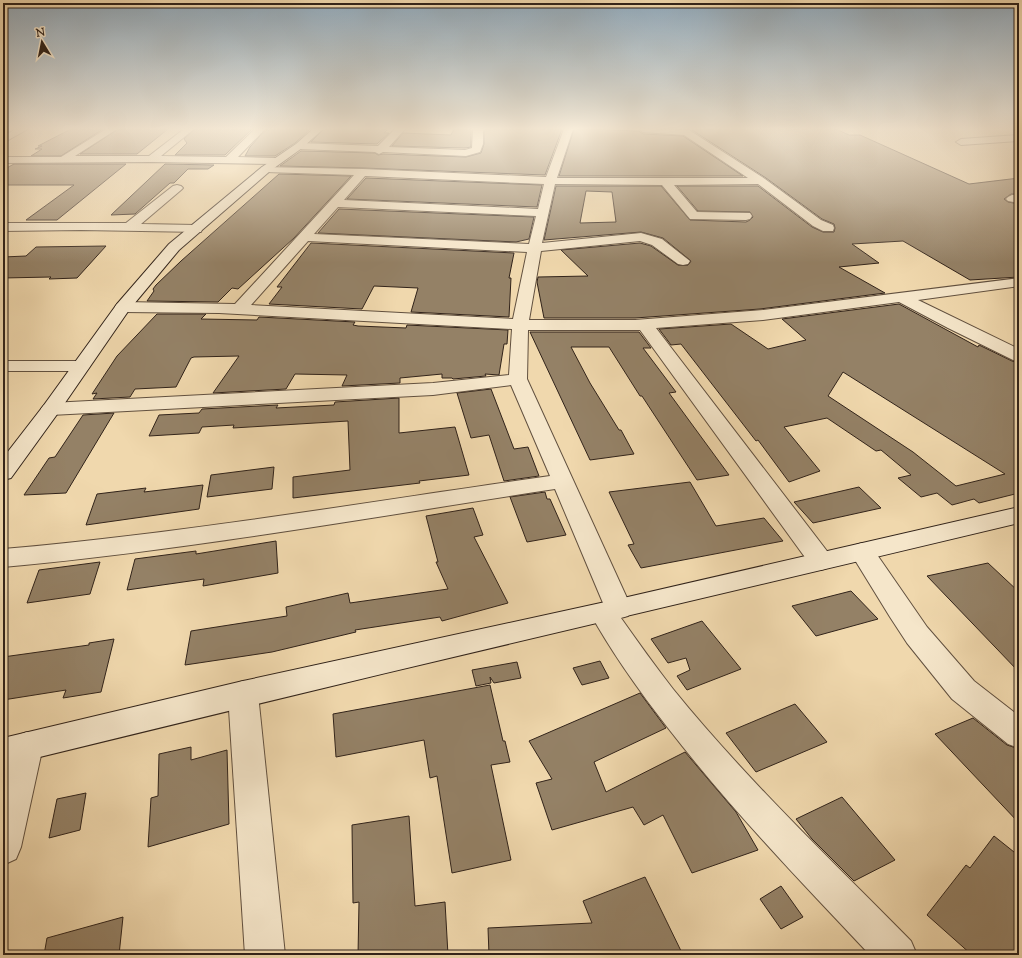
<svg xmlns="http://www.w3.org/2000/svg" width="1022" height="958" font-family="'Sorts Mill Goudy',serif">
  <rect width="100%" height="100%" fill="#f0d8ad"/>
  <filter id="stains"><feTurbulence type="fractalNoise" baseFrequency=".005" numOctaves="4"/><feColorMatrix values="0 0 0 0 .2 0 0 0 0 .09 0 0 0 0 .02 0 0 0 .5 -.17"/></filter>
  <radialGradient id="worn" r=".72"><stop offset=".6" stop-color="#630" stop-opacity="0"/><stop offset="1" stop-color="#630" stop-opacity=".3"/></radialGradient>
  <g fill="#948166" stroke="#31231a" fill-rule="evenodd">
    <polygon points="71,129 103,129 61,156 31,156 42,149 35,149 42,146 38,146"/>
    <polygon points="118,129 168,129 137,154 80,154"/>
    <polygon points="195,129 252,129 225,155 175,155 187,143 184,139"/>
    <polygon points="266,129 310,129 295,143 275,156 245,156 250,147"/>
    <polygon points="324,129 388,129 384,133 389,133 377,144 311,142"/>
    <polygon points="454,129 471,130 471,147 465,148 392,146 403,133 451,135"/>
    <polygon points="484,129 562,129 545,175 363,168 280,166 301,151 375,153 378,155 383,154 466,157 481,153 484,144"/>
    <polygon points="574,129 639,131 643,134 683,136 743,176 559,176"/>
    <path d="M712,129H836L849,135H860L969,184L1019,178V194H1011L1004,199L1008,202L1019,204V277L970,280L903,241L852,244L879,263L839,267L885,293L760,309L635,318H544L537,282L538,277L588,276L561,250L640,243L651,246L678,265H688L691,261L663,238L641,232L544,240L556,186H661L690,220L746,222L750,220L753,217L750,212L698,211L677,186H758L812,227L823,232H834L835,228L834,224L822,219L766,178L692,130ZM586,191L612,192L616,222L580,223Z"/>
    <polygon points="14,164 126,164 57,220 26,220 74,185 3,185 3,170"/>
    <polygon points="165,164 214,165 208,169 188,169 174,183 170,183 135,214 111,215"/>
    <polygon points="279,174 351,176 294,238 238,289 232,288 218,302 147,301 154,291 153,289 156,285 181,261"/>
    <polygon points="366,178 542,185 537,207 347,199"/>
    <polygon points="339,209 534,217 529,239 516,242 318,233"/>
    <polygon points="311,243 514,253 509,278 511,278 509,317 411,312 418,288 374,286 362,309 269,304 282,287 277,287"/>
    <polygon points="106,246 77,278 49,279 51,277 3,278 3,257 26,256 36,247"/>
    <path d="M899,304L978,347L979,345L1012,361L1019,363V493L979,503L974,499L952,505L937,493L921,497L898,478L911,475L881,450L876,451L827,418L784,427L820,471L789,482L758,440L756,441L681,344L671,345L659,329L731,324L768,349L806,340L782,319ZM843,372L1005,474L956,486L913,452L828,396Z"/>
    <polygon points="157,314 206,314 201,319 257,320 259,317 355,322 353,325 358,326 406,328 407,325 508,330 507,344 504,344 499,375 485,374 486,376 453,379 452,378 442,378 442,374 400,378 400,383 342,386 347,375 295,374 286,389 213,393 239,356 194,357 191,358 176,387 135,389 130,397 93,399 97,393 92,394 117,356"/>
    <polygon points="530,332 639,332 651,348 643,348 676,392 669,393 729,475 697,480 642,396 640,396 609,347 571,347 590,383 619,430 621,430 634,454 590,460"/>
    <polygon points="491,389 514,449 528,447 539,476 504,481 489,435 471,438 457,393"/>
    <polygon points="399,398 399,433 455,427 469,475 419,481 420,483 293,498 293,477 350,470 348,421 233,428 234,425 202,427 199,433 149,436 159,415 199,413 202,409 278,405 276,408 334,405 335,402"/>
    <polygon points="114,413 66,493 24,495 49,458 55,457 83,415"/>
    <polygon points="274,467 272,489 207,497 211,475"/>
    <polygon points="690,482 716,526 764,518 783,541 641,568 628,545 634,544 609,492"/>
    <polygon points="203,485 199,509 86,525 97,494 146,488 144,492"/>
    <polygon points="859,487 881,508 813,523 794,502"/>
    <polygon points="545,492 547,499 550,499 566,535 527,542 510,497"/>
    <polygon points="473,508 483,535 474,537 508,603 442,621 440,617 355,630 356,632 272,652 185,665 191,631 287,616 286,607 348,593 350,603 448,589 436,562 438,562 426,516"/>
    <polygon points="276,541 278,573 203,586 204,579 127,590 135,559 196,551 196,554"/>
    <polygon points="100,562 90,594 27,603 39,570"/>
    <polygon points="988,563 1019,592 1019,672 927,576"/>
    <polygon points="851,591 878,619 816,636 792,606"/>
    <polygon points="702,621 741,669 687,690 677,676 690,670 686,658 668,663 651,639"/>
    <polygon points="114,639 101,692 63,698 66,690 3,700 3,657 89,645 89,643"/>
    <polygon points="600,661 609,678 582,685 573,668"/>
    <polygon points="517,662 521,678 494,683 490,677 491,683 476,686 472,670"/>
    <polygon points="490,685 503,741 505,741 510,762 491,765 511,860 452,873 437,776 430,778 424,740 336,757 333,714"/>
    <polygon points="640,693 666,728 594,762 606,792 685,752 736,812 758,850 692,873 663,815 644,825 633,807 552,830 536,783 552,779 529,741"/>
    <polygon points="795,704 827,742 756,772 726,733"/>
    <polygon points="973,718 1007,745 1019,749 1019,823 935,734"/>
    <polygon points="191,747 191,760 227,750 229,824 148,847 151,798 158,796 159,754"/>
    <polygon points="86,793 80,830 49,838 57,799"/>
    <polygon points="842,797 895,860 854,881 812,839 796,819"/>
    <polygon points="409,816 415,906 445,902 448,955 358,955 359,902 353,903 352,825"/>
    <polygon points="994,836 1019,856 1019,955 972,955 927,915 966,865 970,868"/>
    <polygon points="645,877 683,955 489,955 488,928 592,923 583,901"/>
    <polygon points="781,886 803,917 781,929 760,899"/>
    <polygon points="123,917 119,955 44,955 47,938"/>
  </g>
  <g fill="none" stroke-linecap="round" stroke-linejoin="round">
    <g stroke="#61503f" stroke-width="2">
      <g id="street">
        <polygon points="16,129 28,129 3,143 3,136"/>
        <polygon points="106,129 117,129 75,156 149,156 184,129 194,129 161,156 226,157 255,129 265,129 238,157 276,158 281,161 276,164 151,162 3,163 3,157 61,157"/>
        <polygon points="395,129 405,129 389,147 465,150 472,148 473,129 483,129 483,144 480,152 466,156 383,152 379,154 375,152 299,149 294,146 299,143 378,146"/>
        <path d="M564,129H573L557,178H748L684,135L643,132L639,129L689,130L765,179L821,220L833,225L834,228L833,231H823L813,226L758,184L674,185L697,212L750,213L752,216L750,219L746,220L690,219L662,185L555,184L542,243L641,233L662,239L690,261L688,264L683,265L678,264L652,245L640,241L541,251L529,320H635L763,310L1019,278V286L918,300L1019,349V361L1013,360L948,328L899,302L763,320L656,328L830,555L834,561L830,567L821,570L812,567L640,330H528L527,379L632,609L628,616L621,618C638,642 655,666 673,689C746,779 830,859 911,941L917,955H870C800,881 730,808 668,728C640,692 612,653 590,613L593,606L603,603L555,489C372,517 188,550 3,567V549C186,533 368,502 550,476L511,385L433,395L51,415L44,413L41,409L44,405L51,403L433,383L509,375L512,329L219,313L123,312L117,310L115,307L117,304L123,302L235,304L354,175L266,172L261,169L262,167L363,169L546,177ZM365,176L544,184L538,209L344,200ZM338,207L536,216L529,244L314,234ZM308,241L527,252L513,319L251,305Z"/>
        <polygon points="1019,135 1019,141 961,145 956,142 961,139"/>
        <polygon points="177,185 181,186 183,188 181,190 141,224 196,225 201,226 202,229 201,232 81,230 3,231 3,223 126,223 173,186"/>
        <polygon points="1012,195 1019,195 1019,203 1008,201 1006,199 1008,197"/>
        <polygon points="3,361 81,361 87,362 90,366 87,370 81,371 3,371"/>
        <polygon points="862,543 871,546 927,627 974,681 1019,716 1019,748 1008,744 952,699 907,643 890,617 850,552 853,546"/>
        <polygon points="243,681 254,685 258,694 285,955 245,955 228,694 232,685"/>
        <path d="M27,732L38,736L43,746L21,847L16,859L3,865C3,822 0,776 16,736Z"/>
      </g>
    </g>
    <g stroke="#31231a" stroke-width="2">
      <g id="secondary">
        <polygon points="313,129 323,129 302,148 270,171 179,250 129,310 58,413 11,478 3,480 3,458 44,405 117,304 169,244 262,167 296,144"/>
        <path d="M1019,507V523C680,604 341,682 3,766V738L243,681L619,599Z"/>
      </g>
    </g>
    <use href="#street" fill="#f5e6ca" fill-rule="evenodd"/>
    <use href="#secondary" fill="#f5e6ca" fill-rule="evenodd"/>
  </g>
  <linearGradient id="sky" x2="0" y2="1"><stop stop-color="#91aabc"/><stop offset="0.49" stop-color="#f8edda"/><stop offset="1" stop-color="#f8edda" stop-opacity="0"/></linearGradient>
  <rect width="1022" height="263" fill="url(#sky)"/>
  <rect width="1022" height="958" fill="none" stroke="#f0d8ad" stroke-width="16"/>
  <rect x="4" y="4" width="1014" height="950" fill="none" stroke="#31231a" stroke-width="2"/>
  <rect x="8" y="8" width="1006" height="942" fill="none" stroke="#31231a"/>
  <g transform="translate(42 42) rotate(350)" stroke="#f5e6ca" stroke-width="3" paint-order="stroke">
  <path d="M0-3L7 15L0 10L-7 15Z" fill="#31231a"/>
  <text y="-6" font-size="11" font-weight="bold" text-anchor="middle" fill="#31231a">N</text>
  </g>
  <rect width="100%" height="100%" filter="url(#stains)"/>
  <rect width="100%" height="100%" fill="url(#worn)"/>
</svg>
